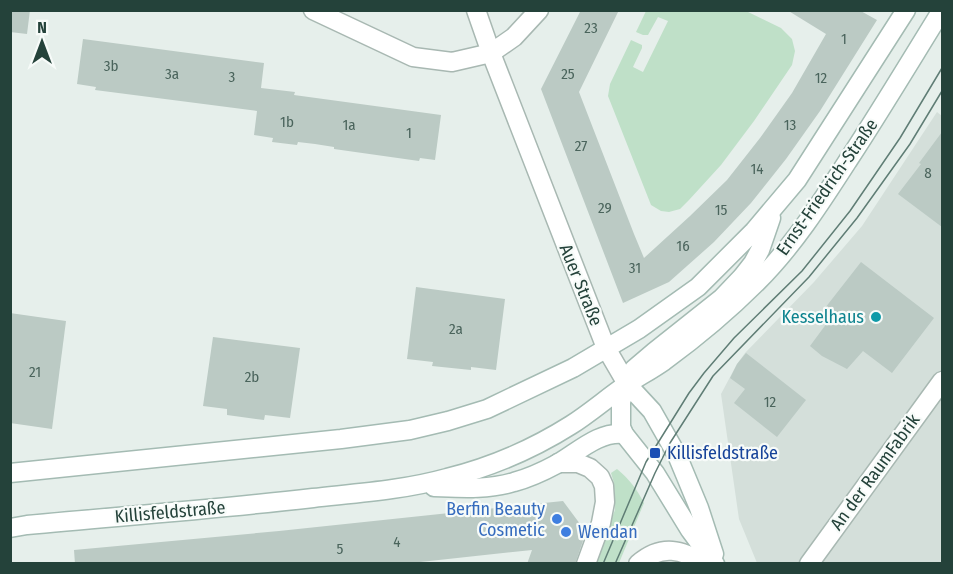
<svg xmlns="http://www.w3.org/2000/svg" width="953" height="574" font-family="'Fira Sans Condensed',sans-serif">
  <rect width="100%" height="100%" fill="#e6efeb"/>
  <polygon fill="#d4dfda" points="937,112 942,116 942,563 757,563 739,519 721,394 737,364 745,353 814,282 862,226"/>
  <g fill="#bfe0c8">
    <polygon points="646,11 746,11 781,28 792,39 795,51 792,65 754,121 721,165 689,200 680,209 669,212 661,211 651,205 608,96 610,84 631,40 642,45 642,48 633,67 643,72 668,21 658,17 648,35 643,35 636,32"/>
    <path d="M617,469C629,479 637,489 644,503L619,563L594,564L615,510L614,483L611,473Z"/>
  </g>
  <g fill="#bbcac4">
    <polygon points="10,10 30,10 27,34 10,32"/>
    <polygon points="581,10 619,10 579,92 634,234 644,258 690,216 727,180 760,138 792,93 826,34 787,10 859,10 877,20 820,111 786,159 751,203 714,242 669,282 623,303 541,89"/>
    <polygon points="83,39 264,63 261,88 295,92 294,95 441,115 435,160 420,158 419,161 334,149 334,147 315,144 298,142 297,145 272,142 273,138 254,135 257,111 95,90 96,87 77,84"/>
    <polygon points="942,132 942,227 898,194 921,164 919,163"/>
    <polygon points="861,262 934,318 892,373 863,351 847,369 822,356 810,346 827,323 818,317"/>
    <polygon points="416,287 505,299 496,370 471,367 471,370 432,366 433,362 407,359"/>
    <polygon points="10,313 66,321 52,429 10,423"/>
    <polygon points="213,337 300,348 290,418 265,415 264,420 227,415 227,409 203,406"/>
    <polygon points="746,353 806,400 777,437 734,403 745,389 730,378 737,364"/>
    <polygon points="563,501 586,532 575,564 527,564 532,550 402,564 75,564 74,550 279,531"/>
  </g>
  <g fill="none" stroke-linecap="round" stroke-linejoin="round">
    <g stroke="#a8b8b2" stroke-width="21">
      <g id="street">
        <polyline points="313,10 413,57 452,62 491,53 514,37 539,10"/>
        <polyline points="476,10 491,53 597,325 606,348 627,384"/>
        <polyline points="558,463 578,463 590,468 600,477 604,486 605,502 601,523 586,564"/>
        <path d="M638,564C662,543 682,550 707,564"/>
        <polyline points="809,564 942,381"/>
      </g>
    </g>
    <g stroke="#a4bbb3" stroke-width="21">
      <g id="secondary">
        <polyline points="627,384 652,411 677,455 699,508 714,554"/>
        <polyline points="10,473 341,439 410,430 448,421 487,409 573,368 639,329 698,287 754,231 797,180 906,10"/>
        <path d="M434,487C461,488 488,490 514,482C529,478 544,471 557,464C578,452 599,431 624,434"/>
        <path d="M10,528L27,525C123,516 218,509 313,498C358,493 404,490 447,478C491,467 533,449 571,425C590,413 607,398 626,385C638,377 651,370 664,361C697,337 729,310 758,281C794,245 822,201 849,159C881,110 911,60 942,10"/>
        <polyline points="715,564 690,530 655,473 624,434 621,427 621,401 634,369 654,352 722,298 742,277 753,263 760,250 771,218"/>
      </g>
    </g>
    <use href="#street" stroke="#fff" stroke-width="18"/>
    <use href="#secondary" stroke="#fff" stroke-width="18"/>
    <g stroke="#5f7d75" stroke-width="1.5">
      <polyline points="603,564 646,462 689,393 704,373 734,338 802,271 850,211 900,138 942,68"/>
      <polyline points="615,564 655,473 670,443 713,376 809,277 857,218 910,144 942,91"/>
    </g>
  </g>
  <circle fill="#0f9aa8" stroke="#f7fbf9" stroke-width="2" cx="876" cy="317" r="6"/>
  <rect fill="#1a4fb4" stroke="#f7fbf9" stroke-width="2" x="649" y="447" width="12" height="12" rx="3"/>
  <g fill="#3f7fe0" stroke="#f7fbf9" stroke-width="2">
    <circle cx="557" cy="519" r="6"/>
    <circle cx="566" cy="532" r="6"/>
  </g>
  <g text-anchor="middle" stroke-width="4.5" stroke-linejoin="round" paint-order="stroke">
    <g font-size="15" fill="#4a645c">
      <text x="591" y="33">23</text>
      <text x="844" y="44">1</text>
      <text x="111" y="71">3b</text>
      <text x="172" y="79">3a</text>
      <text x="568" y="79">25</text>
      <text x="232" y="82">3</text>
      <text x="821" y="83">12</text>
      <text x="287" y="127">1b</text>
      <text x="349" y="130">1a</text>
      <text x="790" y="130">13</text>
      <text x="409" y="138">1</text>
      <text x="581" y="151">27</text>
      <text x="757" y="174">14</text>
      <text x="928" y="178">8</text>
      <text x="605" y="213">29</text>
      <text x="721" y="215">15</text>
      <text x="683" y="251">16</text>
      <text x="635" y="273">31</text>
      <text x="456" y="334">2a</text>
      <text x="35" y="377">21</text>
      <text x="252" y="382">2b</text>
      <text x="770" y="407">12</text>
      <text x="397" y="547">4</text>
      <text x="340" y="554">5</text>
    </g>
    <g font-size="18" fill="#24423a" stroke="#f7fbf9">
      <text transform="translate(827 187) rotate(-55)" y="6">Ernst-Friedrich-Straße</text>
      <text transform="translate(581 285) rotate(68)" y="6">Auer Straße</text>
      <text transform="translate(875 472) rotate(-54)" y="6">An der RaumFabrik</text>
      <text transform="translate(170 512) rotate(-5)" y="6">Killisfeldstraße</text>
    </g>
    <g font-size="18" fill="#0d838f" stroke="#f7fbf9" text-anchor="end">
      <text x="864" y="323">Kesselhaus</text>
    </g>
    <g font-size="18" fill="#164399" stroke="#f7fbf9" text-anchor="start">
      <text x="667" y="459">Killisfeldstraße</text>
    </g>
    <g font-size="18" fill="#366cbe" stroke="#f7fbf9" text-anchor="end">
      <text x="545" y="515">Berfin Beauty<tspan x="545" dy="21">Cosmetic</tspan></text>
      <text x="578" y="538" text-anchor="start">Wendan</text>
    </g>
  </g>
  <rect width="953" height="574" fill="none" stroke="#24423a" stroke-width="24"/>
  <g transform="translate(42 42)" stroke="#f7fbf9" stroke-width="4.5" paint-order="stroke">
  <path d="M0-4.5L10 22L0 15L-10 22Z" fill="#24423a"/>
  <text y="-9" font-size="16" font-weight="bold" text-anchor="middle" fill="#24423a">N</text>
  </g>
</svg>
